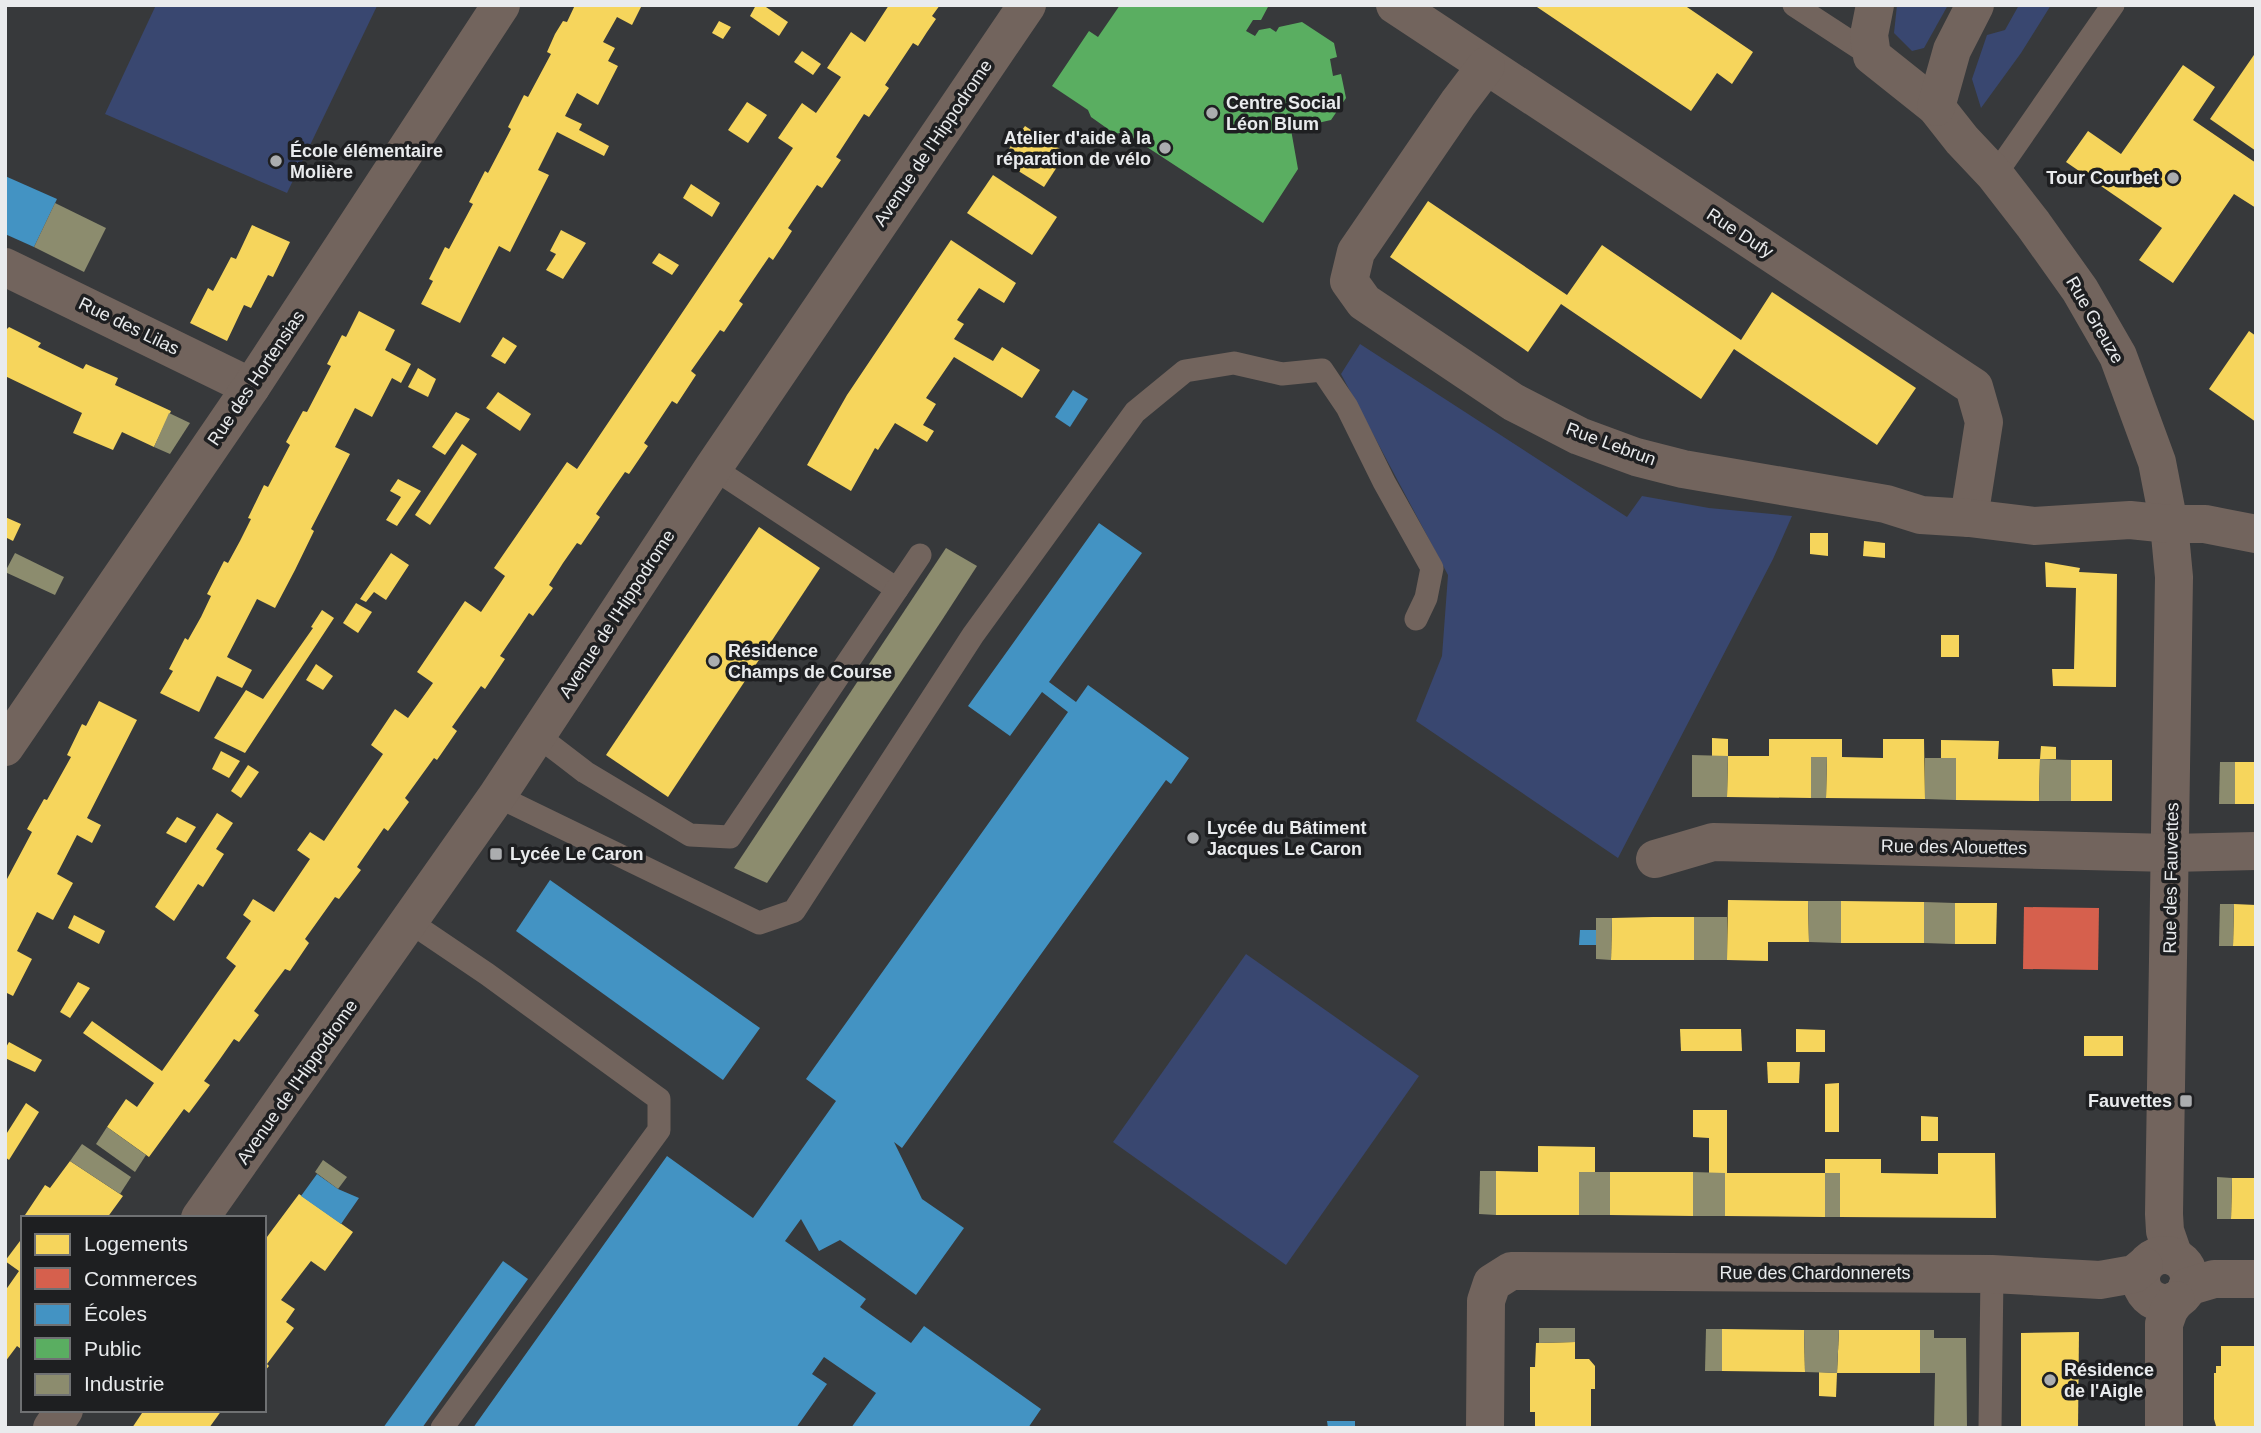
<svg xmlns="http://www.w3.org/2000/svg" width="2261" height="1433" font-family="Helvetica,sans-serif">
  <rect width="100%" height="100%" fill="#37393b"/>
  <g fill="#394770">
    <polygon points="156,5 377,6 287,193 105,114"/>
    <polygon points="1897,5 1948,5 1924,48 1912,51 1894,33"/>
    <polygon points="2019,5 2051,5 2021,53 1981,108 1972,79 1987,35 2005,30"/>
    <polygon points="1360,344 1627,517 1642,496 1709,508 1792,516 1773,559 1618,858 1416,721 1442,656 1448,575 1341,374"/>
    <polygon points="1246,954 1419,1076 1286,1265 1113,1142"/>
  </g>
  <g fill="#f6d55c">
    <polygon points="575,5 642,5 632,25 617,17 603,42 615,48 608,61 618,66 598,105 577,93 565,116 582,124 579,130 609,146 604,156 557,132 538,170 549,175 510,252 499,246 460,323 421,304 433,281 429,279 445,247 449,249 473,204 469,202 485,171 488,173 511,129 508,127 524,95 528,97 551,54 547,52 555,34 563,21 567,22"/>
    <polygon points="756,5 763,5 788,22 779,36 750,16"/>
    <polygon points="889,5 940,5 932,16 936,19 927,32 918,46 913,43 885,85 889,88 869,117 864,114 836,157 841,160 822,188 817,185 788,228 792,231 783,245 773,260 769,257 739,301 743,304 724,332 720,330 691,371 696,375 677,404 672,401 644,443 648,446 629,474 625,472 611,492 596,514 600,517 581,545 577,543 563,563 549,585 553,588 533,616 529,613 515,634 500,656 505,659 485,689 481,686 452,727 457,731 437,760 434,758 405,798 409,802 388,831 384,828 357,867 361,870 339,899 335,897 305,939 309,943 290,971 285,969 270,989 254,1011 259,1015 239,1042 234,1039 220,1059 204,1081 210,1085 189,1113 184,1109 149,1157 107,1127 126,1099 137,1107 154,1083 83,1033 92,1021 162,1071 236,966 226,958 251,921 243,915 253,899 274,912 310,859 297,850 310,832 324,841 383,754 371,745 395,709 408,718 433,683 417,672 465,601 481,612 505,576 494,568 567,462 577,469 793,148 778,138 802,103 816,113 841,77 827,68 851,32 865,42"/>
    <polygon points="1534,5 1684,5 1753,52 1732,84 1717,73 1691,111"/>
    <polygon points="719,21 731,27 723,39 712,33"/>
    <polygon points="802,51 821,64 813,75 794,62"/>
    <polygon points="2256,52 2256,151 2210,119"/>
    <polygon points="2183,65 2215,87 2193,120 2256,163 2256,208 2234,194 2173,283 2139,260 2162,228 2066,162 2088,131 2121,154"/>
    <polygon points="747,102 767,115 748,143 728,130"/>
    <polygon points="1025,126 1066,153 1044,187 1001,160"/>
    <polygon points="993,175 1057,217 1032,255 967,213"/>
    <polygon points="691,184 720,203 712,217 683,198"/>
    <polygon points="1428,201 1567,295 1602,245 1741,340 1772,292 1916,388 1877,445 1734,349 1701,399 1561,304 1528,352 1390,257"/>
    <polygon points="252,225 290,242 273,277 268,275 251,308 244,305 227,341 190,323 208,288 213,291 231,257 236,259"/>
    <polygon points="561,230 586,243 563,279 546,270 556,254 550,251"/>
    <polygon points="951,240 1016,283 1004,303 979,288 957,320 964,324 954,339 993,361 1002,347 1040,370 1022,398 954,357 926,398 936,404 923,425 934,431 927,442 895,423 878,450 875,448 851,491 807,465 847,395"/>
    <polygon points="659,253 679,265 672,275 652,263"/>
    <polygon points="359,311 395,330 385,350 411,364 401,383 392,378 372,417 355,408 335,447 350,454 311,529 314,531 295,570 275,608 257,599 227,657 252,670 242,688 217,676 199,712 160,693 173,671 169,669 185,638 188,640 201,617 211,596 207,594 224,561 228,563 240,541 251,519 248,518 264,485 268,487 290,445 286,442 303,411 307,412 331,366 327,364 342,335 346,337"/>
    <polygon points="9,327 41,343 38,347 83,369 86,364 118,378 115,385 171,411 154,447 122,432 113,450 73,433 82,413 5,376 5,331"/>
    <polygon points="2249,331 2256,336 2256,422 2209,389"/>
    <polygon points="503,337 517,346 505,364 491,356"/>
    <polygon points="418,368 436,379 428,397 408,387"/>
    <polygon points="498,392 531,414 520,431 486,408"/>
    <polygon points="456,412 470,419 445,455 432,447"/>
    <polygon points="462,444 477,454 430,525 415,515"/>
    <polygon points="398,479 421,491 397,526 386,520 401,497 390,491"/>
    <polygon points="5,517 21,524 13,541 5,537"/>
    <polygon points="759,527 820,568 668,797 606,755"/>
    <polygon points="1810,533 1828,533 1828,556 1810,554"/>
    <polygon points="1864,541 1885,543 1885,558 1863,556"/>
    <polygon points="391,553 409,565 386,600 374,592 366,602 360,599"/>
    <polygon points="2045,562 2080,568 2079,572 2117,574 2116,687 2053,686 2052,669 2074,669 2076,588 2046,587"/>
    <polygon points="356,603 372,612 358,633 343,623"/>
    <polygon points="322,610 334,618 245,753 214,738 246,690 263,699 313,628 311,627"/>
    <rect x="1941" y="635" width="18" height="22"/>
    <polygon points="316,664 333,676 323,690 306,680"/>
    <polygon points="99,701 137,720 87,818 101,825 92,843 77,835 57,874 73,883 53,920 37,912 17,951 32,959 13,996 5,992 5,877 7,879 32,832 27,829 44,799 47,800 71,757 67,755 82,724 86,726"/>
    <polygon points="1712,738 1728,739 1728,756 1712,756"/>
    <polygon points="1769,739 1842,739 1842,757 1883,758 1883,739 1924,739 1925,799 1826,798 1827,757 1811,757 1811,798 1727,797 1728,756 1769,756"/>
    <polygon points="1941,740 1999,741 1998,759 2040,759 2041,746 2056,747 2056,759 2040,759 2039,801 1956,800 1956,758 1941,758"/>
    <polygon points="221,751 240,761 229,778 212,769"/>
    <rect x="2071" y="760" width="41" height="41"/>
    <rect x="2235" y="762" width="21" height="42"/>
    <polygon points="248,765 259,772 241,798 231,791"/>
    <polygon points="217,813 233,823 216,849 224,854 203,887 198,884 174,921 155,907"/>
    <polygon points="177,817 196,827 186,843 166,833"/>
    <polygon points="1728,900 1808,901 1809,942 1768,942 1768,961 1727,960"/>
    <polygon points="1841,901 1924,902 1924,943 1841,943"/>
    <polygon points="1955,903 1997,903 1996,944 1955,944"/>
    <polygon points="2234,904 2256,905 2256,946 2233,946"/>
    <polygon points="74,915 105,931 99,944 68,928"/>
    <polygon points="1653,917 1694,917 1694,960 1611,960 1612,918"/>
    <polygon points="78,982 90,988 70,1018 60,1012"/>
    <polygon points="1680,1029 1741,1029 1742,1051 1681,1051"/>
    <polygon points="1796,1029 1825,1030 1825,1052 1796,1052"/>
    <rect x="2084" y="1036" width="39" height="20"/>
    <polygon points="9,1042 42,1060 35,1072 5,1058 5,1049"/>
    <polygon points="1767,1062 1800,1062 1799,1083 1768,1083"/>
    <polygon points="1839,1083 1839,1132 1825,1132 1825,1084"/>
    <polygon points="26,1103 39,1112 9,1160 5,1157 5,1136"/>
    <polygon points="1693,1110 1727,1110 1727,1173 1825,1173 1825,1217 1725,1216 1725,1173 1709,1173 1709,1138 1693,1137"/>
    <polygon points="1921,1116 1938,1117 1938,1141 1921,1141"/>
    <polygon points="1538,1146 1595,1147 1595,1172 1579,1172 1579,1215 1496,1215 1496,1171 1538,1172"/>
    <polygon points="1938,1153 1995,1153 1996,1218 1840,1217 1840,1173 1825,1173 1825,1159 1881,1159 1881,1173 1938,1174"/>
    <polygon points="70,1161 123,1196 107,1218 23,1218 45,1185 50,1188"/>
    <polygon points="1610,1172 1693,1172 1693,1216 1610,1215"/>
    <polygon points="2232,1178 2256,1178 2256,1219 2231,1219"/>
    <polygon points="299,1194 353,1232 325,1271 311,1261 281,1300 295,1309 286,1322 294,1328 267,1364 269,1366 264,1372 264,1241"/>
    <polygon points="23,1237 23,1347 21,1349 17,1346 5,1362 5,1291 19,1271 5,1261"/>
    <polygon points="1722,1329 1804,1330 1805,1372 1722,1371"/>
    <polygon points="1839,1330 1920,1330 1920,1373 1837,1373"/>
    <polygon points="2079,1332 2078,1428 2021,1428 2021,1333"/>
    <polygon points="1575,1342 1575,1359 1589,1359 1595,1366 1595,1389 1591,1389 1591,1428 1535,1428 1535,1412 1530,1412 1530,1367 1535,1367 1536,1343"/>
    <polygon points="2221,1346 2256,1346 2256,1428 2216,1426 2214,1419 2214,1373 2216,1373 2216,1366 2221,1366"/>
    <polygon points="1819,1372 1837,1373 1836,1397 1819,1396"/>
    <polygon points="144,1410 222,1410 209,1428 132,1428"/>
  </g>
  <polygon fill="#d6604d" points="2024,907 2099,908 2098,970 2023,969"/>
  <g fill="#4393c3">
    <polygon points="5,176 57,199 34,247 5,234"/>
    <polygon points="1073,390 1088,399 1070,427 1055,417"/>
    <polygon points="1099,523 1142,553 1049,682 1076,702 1088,685 1189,758 1171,784 1166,780 902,1148 894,1142 922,1199 964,1228 916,1295 840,1240 819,1251 801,1219 785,1241 866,1299 860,1307 911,1343 924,1326 1041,1409 1028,1428 851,1428 876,1393 824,1357 812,1374 827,1384 796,1428 473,1428 667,1156 753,1218 836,1101 806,1079 1068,712 1042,692 1010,736 968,706"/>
    <polygon points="550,880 760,1028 723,1080 516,931"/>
    <polygon points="1580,930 1596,930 1596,945 1579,945"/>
    <polygon points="317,1174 338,1189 359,1198 341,1224 301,1196"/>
    <polygon points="503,1261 528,1279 422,1428 383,1428"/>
    <polygon points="1327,1421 1355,1421 1355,1428 1328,1428"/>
  </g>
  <polygon fill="#5aae61" points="1120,5 1269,5 1261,20 1253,20 1246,31 1255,36 1259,30 1270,28 1276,32 1279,27 1302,22 1334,43 1337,57 1330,59 1333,76 1341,74 1346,98 1331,120 1300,127 1300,123 1290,124 1298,169 1263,223 1124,132 1115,134 1091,117 1088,110 1052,86 1089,31 1098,37"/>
  <g fill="#8c8c6e">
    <polygon points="55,203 106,228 84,272 34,247"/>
    <polygon points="169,413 190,423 170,454 154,447"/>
    <polygon points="946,548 977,566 942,620 767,883 734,868"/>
    <polygon points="15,553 64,577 55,595 5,572"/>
    <polygon points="1692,755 1728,756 1727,797 1692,797"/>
    <polygon points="1811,757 1827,757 1826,798 1811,798"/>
    <polygon points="1925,758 1956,758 1956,800 1925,799"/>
    <polygon points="2040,759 2071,760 2071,801 2039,801"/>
    <polygon points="2220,762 2235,762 2235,804 2219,804"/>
    <polygon points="1808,901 1841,901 1841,943 1809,942"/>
    <polygon points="1924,902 1955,903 1955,944 1924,943"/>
    <polygon points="2220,904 2234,904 2233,946 2219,946"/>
    <rect x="1694" y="917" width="33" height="43"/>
    <polygon points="1596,918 1612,918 1611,960 1596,959"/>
    <polygon points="107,1127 146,1155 135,1172 96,1144"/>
    <polygon points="82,1144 131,1177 120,1194 70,1161"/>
    <polygon points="323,1160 347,1177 338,1189 315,1172"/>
    <polygon points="1480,1171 1496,1171 1496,1215 1479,1214"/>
    <rect x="1579" y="1172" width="31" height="43"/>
    <polygon points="1693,1172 1725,1173 1725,1216 1693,1216"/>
    <rect x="1825" y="1173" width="15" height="44"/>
    <polygon points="2217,1177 2232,1178 2231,1219 2217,1219"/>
    <polygon points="1539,1328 1575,1328 1575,1342 1539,1343"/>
    <polygon points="1706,1329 1722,1329 1722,1371 1705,1371"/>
    <polygon points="1804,1330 1839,1330 1837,1373 1805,1372"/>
    <polygon points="1920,1330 1934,1330 1934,1338 1966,1338 1967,1428 1934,1428 1935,1373 1920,1373"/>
  </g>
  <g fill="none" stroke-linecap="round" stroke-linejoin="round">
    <g stroke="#72645d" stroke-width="23">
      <polyline points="1794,5 1872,56"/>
      <polyline points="1995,175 2113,5"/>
      <polyline points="713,468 897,589"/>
      <polyline points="538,736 585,772 690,835 730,837 920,555"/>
      <polyline points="497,796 759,923 794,911 973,635 1135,412 1185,371 1234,363 1282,374 1322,370 1347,407 1384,482 1432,568 1426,598 1416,619"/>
      <polyline points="410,922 487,974 659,1099 659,1130 442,1428"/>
      <polyline points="1990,1428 1992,1274"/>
    </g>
    <g stroke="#72645d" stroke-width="38">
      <polyline points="1395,5 1974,387 1984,422 1969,518"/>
      <polyline points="1875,5 1869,35 1872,56 1936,107 1962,140 1995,175 2033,224 2080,290 2118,356 2157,462 2169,524 2174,577 2164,1214 2165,1231 2174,1257"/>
      <polyline points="1486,66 1458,103 1356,252 1349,281 1364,302 1513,402 1579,436 1636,457 1683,469 1886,504 1921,515 1969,518 2034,526 2130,520 2169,524 2205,524 2256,534"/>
      <polyline points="1936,107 1952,50 1975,5"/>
      <polyline points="5,267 251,387"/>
      <polyline points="5,747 251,387 501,5"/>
      <polyline points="1655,859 1713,842 2171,853 2256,851"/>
      <polyline points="200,1218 497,796 713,468 1027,5"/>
      <circle cx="2165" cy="1279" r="24"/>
      <polyline points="2187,1287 2214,1279 2256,1279"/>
      <polyline points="52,1428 64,1410"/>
      <polyline points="1485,1428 1486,1301 1492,1283 1511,1271 1992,1274 2100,1280 2134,1274 2144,1266"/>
      <polyline points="2164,1428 2164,1324 2169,1310 2176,1300"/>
    </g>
  </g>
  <g fill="#abadaf" stroke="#1e1f21" stroke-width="2.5">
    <circle cx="1212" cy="113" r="7"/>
    <circle cx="1165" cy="148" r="7"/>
    <circle cx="276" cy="161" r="7"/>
    <circle cx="2173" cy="178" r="7"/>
    <circle cx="714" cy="661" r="7"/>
    <circle cx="1193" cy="838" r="7"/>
    <rect x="489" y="847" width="14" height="14" rx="3.5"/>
    <rect x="2179" y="1094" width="14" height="14" rx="3.5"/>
    <circle cx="2050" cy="1380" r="7"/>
  </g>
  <g text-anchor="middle" stroke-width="7" stroke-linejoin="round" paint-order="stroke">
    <g font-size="18" font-weight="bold" fill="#e9ebed" stroke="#1e1f21" text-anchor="start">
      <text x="1226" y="109">Centre Social<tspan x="1226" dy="21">Léon Blum</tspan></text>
      <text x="1151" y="144" text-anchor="end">Atelier d'aide à la<tspan x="1151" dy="21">réparation de vélo</tspan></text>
      <text x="290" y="157">École élémentaire<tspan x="290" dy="21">Molière</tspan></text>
      <text x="2159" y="184" text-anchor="end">Tour Courbet</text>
      <text x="728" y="657">Résidence<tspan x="728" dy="21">Champs de Course</tspan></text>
      <text x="1207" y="834">Lycée du Bâtiment<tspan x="1207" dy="21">Jacques Le Caron</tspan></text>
      <text x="510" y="860">Lycée Le Caron</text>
      <text x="2172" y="1107" text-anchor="end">Fauvettes</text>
      <text x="2064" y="1376">Résidence<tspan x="2064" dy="21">de l'Aigle</tspan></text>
    </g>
    <g font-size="18" fill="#e9ebed" stroke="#1e1f21">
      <text transform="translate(933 143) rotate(-56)" y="6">Avenue de l'Hippodrome</text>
      <text transform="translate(1740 233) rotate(33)" y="6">Rue Dufy</text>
      <text transform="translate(2095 320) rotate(60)" y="6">Rue Greuze</text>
      <text transform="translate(129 326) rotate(26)" y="6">Rue des Lilas</text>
      <text transform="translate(256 378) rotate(-56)" y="6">Rue des Hortensias</text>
      <text transform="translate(1611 444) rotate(20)" y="6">Rue Lebrun</text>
      <text transform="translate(617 614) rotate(-57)" y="6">Avenue de l'Hippodrome</text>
      <text transform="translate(1954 847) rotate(1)" y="6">Rue des Alouettes</text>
      <text transform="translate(2171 878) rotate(-89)" y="6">Rue des Fauvettes</text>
      <text transform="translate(297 1082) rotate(-55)" y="6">Avenue de l'Hippodrome</text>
      <text x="1815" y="1279">Rue des Chardonnerets</text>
    </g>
  </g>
  <rect width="2261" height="1433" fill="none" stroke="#e9ebed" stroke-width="14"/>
  <rect x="21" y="1216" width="245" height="196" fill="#1e1f21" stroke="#6f7173" stroke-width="2"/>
  <rect x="35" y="1234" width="35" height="21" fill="#f6d55c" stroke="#6f7173" stroke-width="2"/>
  <text x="84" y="1251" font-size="21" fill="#e9ebed">Logements</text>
  <rect x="35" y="1268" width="35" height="21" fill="#d6604d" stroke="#6f7173" stroke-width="2"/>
  <text x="84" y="1286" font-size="21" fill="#e9ebed">Commerces</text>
  <rect x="35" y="1304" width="35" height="21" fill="#4393c3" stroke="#6f7173" stroke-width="2"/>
  <text x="84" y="1321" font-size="21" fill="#e9ebed">Écoles</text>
  <rect x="35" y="1338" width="35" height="21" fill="#5aae61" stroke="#6f7173" stroke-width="2"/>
  <text x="84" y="1356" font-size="21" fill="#e9ebed">Public</text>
  <rect x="35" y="1374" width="35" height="21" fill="#8c8c6e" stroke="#6f7173" stroke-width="2"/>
  <text x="84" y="1391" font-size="21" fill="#e9ebed">Industrie</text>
</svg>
